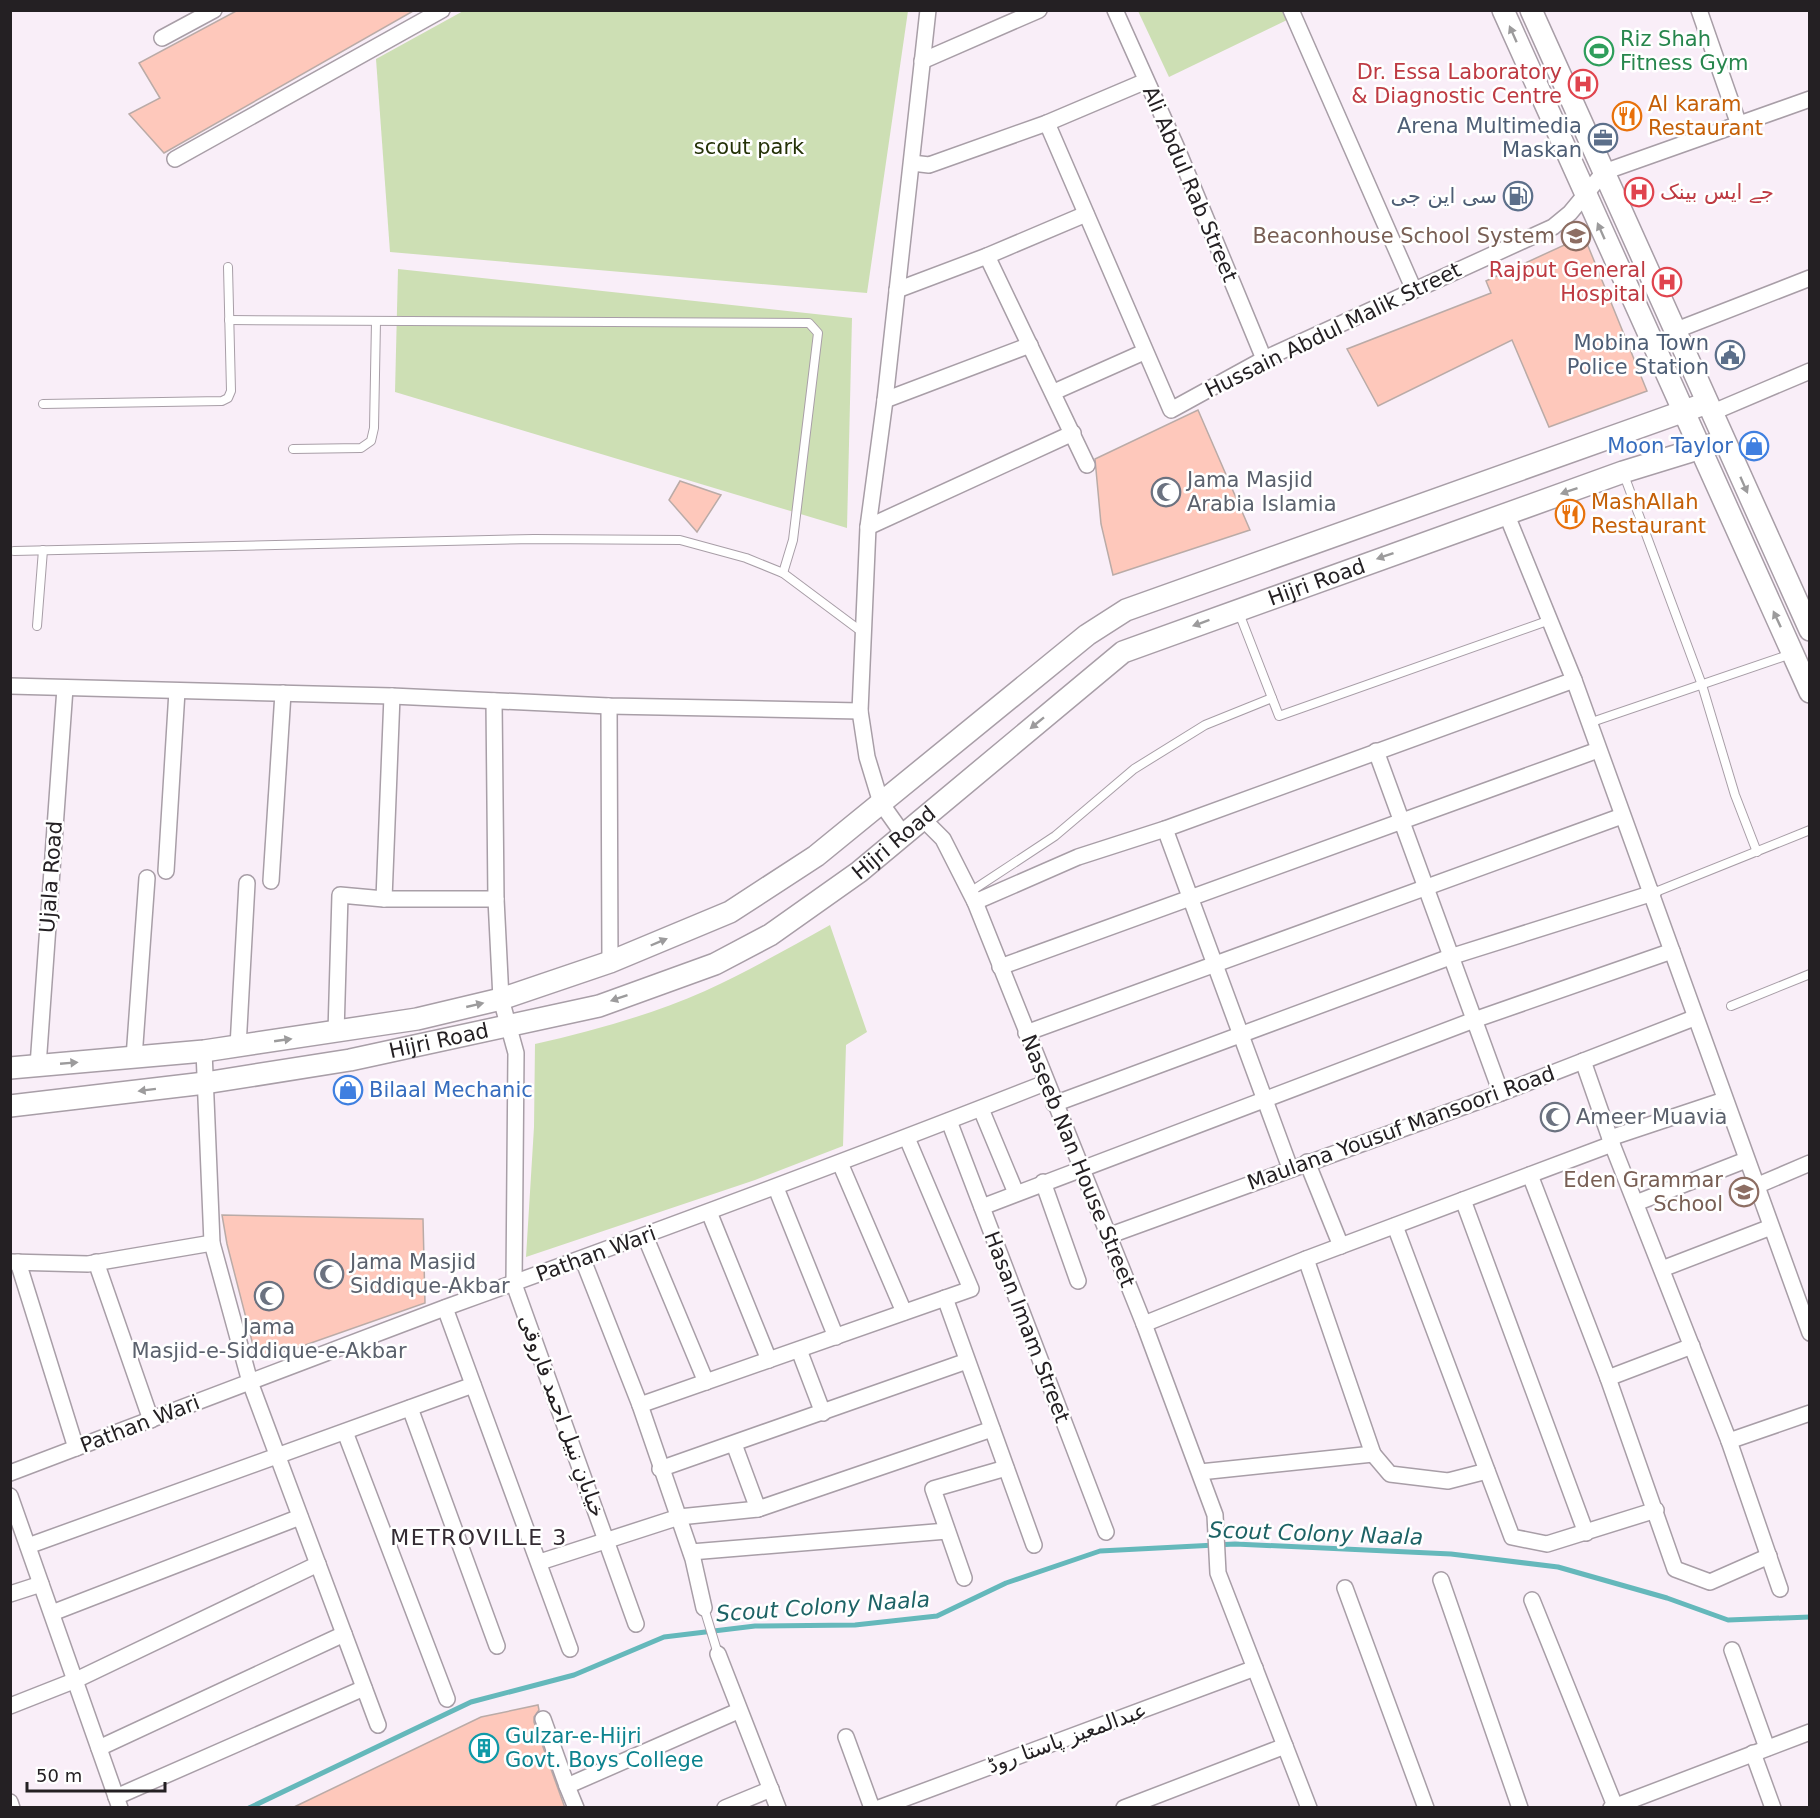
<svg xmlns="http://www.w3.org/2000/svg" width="1820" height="1818" font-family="'DejaVu Sans','Noto Naskh Arabic',sans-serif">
  <rect width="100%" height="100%" fill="#f9eef8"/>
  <g fill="#cddfb4">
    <polygon points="465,10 908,11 867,293 390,252 376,59"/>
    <polygon points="1138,11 1284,11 1287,20 1169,77"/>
    <polygon points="398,269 852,318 847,528 395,392"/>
    <path d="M830,925L867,1032L846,1045L843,1146L755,1180L526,1257L534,1127L535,1044C592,1031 651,1015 705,991C748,971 789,948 830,925Z"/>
  </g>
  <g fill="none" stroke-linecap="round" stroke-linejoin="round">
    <polyline stroke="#65b8bb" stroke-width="5" points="249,1808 471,1702 574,1675 664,1637 755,1626 855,1625 937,1616 1006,1583 1100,1551 1235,1544 1451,1554 1558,1567 1667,1598 1728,1620 1810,1617"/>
  </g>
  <g fill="#fec8bb" stroke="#baaba7" stroke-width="1.5">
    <polygon points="238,10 415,10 164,153 129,114 160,98 139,63"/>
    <polygon points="1584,236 1647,391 1549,427 1512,340 1378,406 1347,349 1491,293 1486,281"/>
    <polygon points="1198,410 1250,530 1113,575 1101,524 1095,459"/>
    <polygon points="680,481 721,495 697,532 669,500"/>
    <polygon points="222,1215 423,1219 425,1303 291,1350 256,1357 227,1244"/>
    <polygon points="538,1705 539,1710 534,1717 534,1722 565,1808 292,1808 481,1717"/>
  </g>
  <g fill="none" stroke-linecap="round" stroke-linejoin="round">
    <g stroke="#a89ea7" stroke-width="10">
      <g id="service">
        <polyline points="229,320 809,323 818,333 793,540 783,573"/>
        <polyline points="43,404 222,401 228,398 231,391 228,267"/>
        <polyline points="293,449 361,448 371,441 374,428 376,321"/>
        <polyline points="1624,475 1702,685 1735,795 1757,852"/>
        <polyline points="14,551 534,539 680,540 746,558 783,573 862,632"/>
        <polyline points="1239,613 1279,716 1550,620"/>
        <polyline points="37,626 43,550"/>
        <polyline points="1589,723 1791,654"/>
        <polyline points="970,892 1055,836 1134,769 1205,725 1272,698"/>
        <polyline points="1653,893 1810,830"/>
        <polyline points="1731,1006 1810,974"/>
        <polyline points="704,1608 718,1654"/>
      </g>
    </g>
    <g stroke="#a89ea7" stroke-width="18">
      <g id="minor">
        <polyline points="1115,10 1176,146 1264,359"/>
        <polyline points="1291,10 1414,290"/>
        <polyline points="1699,10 1738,122"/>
        <polyline points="162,38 214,10"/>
        <polyline points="922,61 1039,10"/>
        <polyline points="1047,123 1171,410 1264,359 1553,227 1570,213 1604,172 1810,99"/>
        <polyline points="175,159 442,10"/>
        <polyline points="912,163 929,165 1047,123 1146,81"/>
        <polyline points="987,256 1087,465"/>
        <polyline points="897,290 987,256 1086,214"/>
        <polyline points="1674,331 1810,278"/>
        <polyline points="1054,392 1144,352"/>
        <polyline points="885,400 1030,345"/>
        <polyline points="1711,413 1810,371"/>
        <polyline points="1506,513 1574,680 1810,1333"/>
        <polyline points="868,527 1073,433"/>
        <polyline points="10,686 392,696 609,706 860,711"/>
        <polyline points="494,701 496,899 501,999 516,1053 514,1284 636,1624"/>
        <polyline points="609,706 610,962"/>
        <polyline points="1376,751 1501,1093"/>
        <polyline points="922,818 943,839 975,902 1144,1324 1215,1515 1218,1573 1309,1808"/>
        <polyline points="1165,829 1290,1168"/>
        <polyline points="903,834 881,803 867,757 860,711 868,527 885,400 928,10"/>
        <polyline points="166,871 177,691"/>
        <polyline points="271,881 283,693"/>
        <polyline points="384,899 392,696"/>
        <polyline points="975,902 1078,857 1165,829 1574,680"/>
        <polyline points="1000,967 1598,750"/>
        <polyline points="336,1033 340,895 384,899 496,899"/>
        <polyline points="1026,1033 1622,816"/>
        <polyline points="238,1047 247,883"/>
        <polyline points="204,1051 212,1243 250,1382 378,1725"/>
        <polyline points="134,1058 147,878"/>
        <polyline points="1583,1061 1612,1144 1729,1441 1780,1589"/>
        <polyline points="38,1066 65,688"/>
        <polyline points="1054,1104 1450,957 1653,893"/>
        <polyline points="981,1109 1016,1193"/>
        <polyline points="949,1121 1106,1532"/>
        <polyline points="1610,1138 1724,1100"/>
        <polyline points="1307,1162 1341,1246"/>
        <polyline points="840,1163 904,1312"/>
        <polyline points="1530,1175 1608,1378 1675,1569 1710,1582 1769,1556"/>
        <polyline points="1043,1182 1078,1281"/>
        <polyline points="1756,1186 1810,1163"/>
        <polyline points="776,1188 836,1337"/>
        <polyline points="1463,1200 1586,1533"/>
        <polyline points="1636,1203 1746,1160"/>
        <polyline points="982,1207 1474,1020 1672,951"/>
        <polyline points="709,1212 769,1360"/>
        <polyline points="1395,1226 1512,1537 1547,1544 1656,1510"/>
        <polyline points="645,1236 706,1382"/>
        <polyline points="1108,1236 1501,1093 1694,1018"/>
        <polyline points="583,1260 640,1405 693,1559 704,1608"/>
        <polyline points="10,1262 88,1264 212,1243"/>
        <polyline points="18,1262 76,1448"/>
        <polyline points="96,1262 151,1420"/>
        <polyline points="1662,1269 1771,1227"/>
        <polyline points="945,1298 1034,1545"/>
        <polyline points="445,1308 570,1649"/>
        <polyline points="1144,1324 1306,1259 1612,1144"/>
        <polyline points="799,1350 823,1413"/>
        <polyline points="1608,1378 1692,1346"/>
        <polyline points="640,1405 971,1289 907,1138"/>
        <polyline points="410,1408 497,1646"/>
        <polyline points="345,1432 447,1699"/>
        <polyline points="1729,1441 1810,1413"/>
        <polyline points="734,1444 758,1509 992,1429"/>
        <polyline points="1373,1454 1390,1474 1448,1481 1487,1471"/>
        <polyline points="660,1469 967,1361"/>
        <polyline points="1200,1472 1373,1454 1306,1259"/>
        <path d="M10,1473C156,1418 301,1361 447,1307C647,1235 847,1161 1045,1083"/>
        <polyline points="10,1496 120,1808"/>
        <polyline points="28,1546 473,1385"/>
        <polyline points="691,1552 947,1531"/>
        <polyline points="540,1562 679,1517 758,1509"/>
        <polyline points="964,1578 933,1489 1006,1468"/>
        <polyline points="1441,1580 1520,1808"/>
        <polyline points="1345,1588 1426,1808"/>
        <polyline points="10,1594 41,1584"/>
        <polyline points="1532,1600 1615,1806"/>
        <polyline points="52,1613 300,1517"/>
        <polyline points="1732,1650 1767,1748"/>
        <polyline points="718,1654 778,1808"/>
        <polyline points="10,1706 76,1680 318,1564"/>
        <polyline points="543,1719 567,1786"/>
        <polyline points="846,1737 872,1808"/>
        <polyline points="99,1748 344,1634"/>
        <polyline points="1753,1753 1773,1808"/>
        <polyline points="116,1797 364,1688"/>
        <polyline points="10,1802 12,1808"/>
        <polyline points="576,1808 567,1786 738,1711"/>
        <polyline points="725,1808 771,1789"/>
        <polyline points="879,1808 1255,1668"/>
        <polyline points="1124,1808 1285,1746"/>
        <polyline points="1611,1808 1810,1732"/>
      </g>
    </g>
    <g stroke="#a89ea7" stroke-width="24">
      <g id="secondary">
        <polyline points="1503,10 1810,692"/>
        <polyline points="1531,10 1810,630"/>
        <polyline points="10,1068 204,1051 417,1019 501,999 610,962 730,912 816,856 1087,635 1126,610 1707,403"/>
        <path id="s1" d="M10,1106L205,1083L350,1060L599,1006L715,964L770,935L859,872L1123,652L1623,472L1724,441"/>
      </g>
    </g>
    <use href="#service" stroke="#fff" stroke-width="8"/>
    <use href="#minor" stroke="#fff" stroke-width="15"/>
    <use href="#secondary" stroke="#fff" stroke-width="21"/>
  </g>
  <defs><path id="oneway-solid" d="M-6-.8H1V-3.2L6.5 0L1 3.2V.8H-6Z" transform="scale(1.5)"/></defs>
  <g fill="#9c9b9c">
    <use href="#oneway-solid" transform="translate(1513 34) rotate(-114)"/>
    <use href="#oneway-solid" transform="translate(1601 231) rotate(-114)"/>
    <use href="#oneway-solid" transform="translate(1744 485) rotate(66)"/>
    <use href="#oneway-solid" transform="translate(1569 491) rotate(161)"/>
    <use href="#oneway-solid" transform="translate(1385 556) rotate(161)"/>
    <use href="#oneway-solid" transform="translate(1777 619) rotate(-115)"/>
    <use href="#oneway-solid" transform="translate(1201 623) rotate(160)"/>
    <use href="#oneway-solid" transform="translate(1037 723) rotate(141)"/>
    <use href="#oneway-solid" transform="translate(659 942) rotate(-23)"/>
    <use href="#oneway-solid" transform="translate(619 998) rotate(161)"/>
    <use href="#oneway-solid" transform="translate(475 1005) rotate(-13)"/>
    <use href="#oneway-solid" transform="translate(283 1040) rotate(-8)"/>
    <use href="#oneway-solid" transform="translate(69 1063) rotate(-5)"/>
    <use href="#oneway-solid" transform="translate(147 1090) rotate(173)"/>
  </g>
  <defs>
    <g id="stadium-ring" transform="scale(1.5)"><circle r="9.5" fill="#fff" stroke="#2e9e5b" stroke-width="1.5"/><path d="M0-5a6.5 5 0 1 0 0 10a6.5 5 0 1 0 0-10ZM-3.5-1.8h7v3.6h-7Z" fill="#2e9e5b"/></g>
    <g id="hospital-ring" transform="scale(1.5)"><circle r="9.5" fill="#fff" stroke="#e0444e" stroke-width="1.5"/><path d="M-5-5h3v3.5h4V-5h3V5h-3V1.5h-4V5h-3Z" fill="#e0444e"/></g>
    <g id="restaurant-ring" transform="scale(1.5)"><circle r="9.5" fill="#fff" stroke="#e8710a" stroke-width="1.5"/><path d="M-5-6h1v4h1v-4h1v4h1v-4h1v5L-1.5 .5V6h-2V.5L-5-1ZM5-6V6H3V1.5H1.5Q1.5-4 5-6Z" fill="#e8710a"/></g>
    <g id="office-ring" transform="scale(1.5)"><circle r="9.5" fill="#fff" stroke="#5c6f8a" stroke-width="1.5"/><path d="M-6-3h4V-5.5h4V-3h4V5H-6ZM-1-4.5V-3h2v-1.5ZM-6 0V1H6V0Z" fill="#5c6f8a"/></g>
    <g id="fuel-ring" transform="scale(1.5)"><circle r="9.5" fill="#fff" stroke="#5c6f8a" stroke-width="1.5"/><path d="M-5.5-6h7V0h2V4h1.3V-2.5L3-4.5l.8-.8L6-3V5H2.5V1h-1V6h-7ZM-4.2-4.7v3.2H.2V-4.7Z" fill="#5c6f8a"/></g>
    <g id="school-ring" transform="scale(1.5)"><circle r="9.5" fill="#fff" stroke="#8d6e63" stroke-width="1.5"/><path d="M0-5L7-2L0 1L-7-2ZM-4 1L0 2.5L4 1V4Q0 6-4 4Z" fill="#8d6e63"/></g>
    <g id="civic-ring" transform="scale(1.5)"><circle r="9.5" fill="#fff" stroke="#5c6f8a" stroke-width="1.5"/><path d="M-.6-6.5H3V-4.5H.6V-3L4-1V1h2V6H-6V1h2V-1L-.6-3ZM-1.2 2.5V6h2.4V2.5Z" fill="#5c6f8a"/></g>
    <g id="shop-ring" transform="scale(1.5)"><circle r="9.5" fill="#fff" stroke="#3f7fe0" stroke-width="1.5"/><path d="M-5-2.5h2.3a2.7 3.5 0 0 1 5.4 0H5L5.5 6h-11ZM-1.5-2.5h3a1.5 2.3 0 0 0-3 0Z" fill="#3f7fe0"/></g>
    <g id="mosque-ring" transform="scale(1.5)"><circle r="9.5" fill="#fff" stroke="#6b7280" stroke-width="1.5"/><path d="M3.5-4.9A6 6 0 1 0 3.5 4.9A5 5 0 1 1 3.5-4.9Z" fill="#6b7280"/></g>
    <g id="building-ring" transform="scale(1.5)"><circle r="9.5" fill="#fff" stroke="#0f9aa8" stroke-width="1.5"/><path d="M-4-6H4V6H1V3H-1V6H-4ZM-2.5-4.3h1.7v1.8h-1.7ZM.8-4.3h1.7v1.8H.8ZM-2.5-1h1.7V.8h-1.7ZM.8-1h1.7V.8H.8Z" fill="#0f9aa8"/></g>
  </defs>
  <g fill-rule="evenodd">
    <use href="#stadium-ring" x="1599" y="51"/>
    <use href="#hospital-ring" x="1583" y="84"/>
    <use href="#restaurant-ring" x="1627" y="116"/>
    <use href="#office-ring" x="1603" y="138"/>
    <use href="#hospital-ring" x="1639" y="192"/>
    <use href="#fuel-ring" x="1518" y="196"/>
    <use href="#school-ring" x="1576" y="236"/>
    <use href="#hospital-ring" x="1667" y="282"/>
    <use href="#civic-ring" x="1730" y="355"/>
    <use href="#shop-ring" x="1754" y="446"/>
    <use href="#mosque-ring" x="1166" y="492"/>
    <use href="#restaurant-ring" x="1570" y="514"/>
    <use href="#shop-ring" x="348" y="1090"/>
    <use href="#mosque-ring" x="1555" y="1117"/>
    <use href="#school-ring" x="1744" y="1192"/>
    <use href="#mosque-ring" x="329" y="1274"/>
    <use href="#mosque-ring" x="269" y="1296"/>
    <use href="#building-ring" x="484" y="1748"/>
  </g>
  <g text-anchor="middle" stroke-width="5" stroke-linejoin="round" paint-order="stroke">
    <g font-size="21" fill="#27864d" stroke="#fff" text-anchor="start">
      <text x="1620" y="46">Riz Shah<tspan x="1620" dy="24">Fitness Gym</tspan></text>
    </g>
    <g font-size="21" fill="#be3a42" stroke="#fff" text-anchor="end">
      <text x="1562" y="79">Dr. Essa Laboratory<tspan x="1562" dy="24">&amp; Diagnostic Centre</tspan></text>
      <text x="1660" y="199" text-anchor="start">جے ایس بینک</text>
      <text x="1646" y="277">Rajput General<tspan x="1646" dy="24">Hospital</tspan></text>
    </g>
    <g font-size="21" fill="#c56008" stroke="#fff" text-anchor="start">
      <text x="1648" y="111">Al karam<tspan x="1648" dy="24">Restaurant</tspan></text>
      <text x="1591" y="509">MashAllah<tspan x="1591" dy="24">Restaurant</tspan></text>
    </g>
    <g font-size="21" fill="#4e5e75" stroke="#fff" text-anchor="end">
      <text x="1582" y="133">Arena Multimedia<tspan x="1582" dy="24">Maskan</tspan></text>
      <text x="1497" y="203">سی این جی</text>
      <text x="1709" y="350">Mobina Town<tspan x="1709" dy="24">Police Station</tspan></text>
    </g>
    <g font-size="21" fill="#243207" stroke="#fff">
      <text x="749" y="154">scout park</text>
    </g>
    <g font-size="21" fill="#242023" stroke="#fff">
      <text transform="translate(1190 184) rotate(67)" y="7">Ali Abdul Rab Street</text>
      <text transform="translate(1333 330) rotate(-26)" y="7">Hussain Abdul Malik Street</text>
      <text dy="7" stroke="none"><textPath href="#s1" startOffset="1442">Hijri Road</textPath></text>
      <text dy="7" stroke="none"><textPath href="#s1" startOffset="938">Hijri Road</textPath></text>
      <text transform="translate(51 877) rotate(-86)" y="7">Ujala Road</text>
      <text dy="7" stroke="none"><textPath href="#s1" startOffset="434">Hijri Road</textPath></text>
      <text transform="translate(1401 1128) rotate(-20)" y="7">Maulana Yousuf Mansoori Road</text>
      <text transform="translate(1078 1161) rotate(68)" y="7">Naseeb Nan House Street</text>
      <text transform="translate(596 1254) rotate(-20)" y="7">Pathan Wari</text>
      <text transform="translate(1027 1327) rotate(69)" y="7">Hasan Imam Street</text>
      <text transform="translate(562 1416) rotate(70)" y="7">خیابانِ نبیل احمد فاروقی</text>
      <text transform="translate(140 1424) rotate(-21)" y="7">Pathan Wari</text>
      <text transform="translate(1067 1738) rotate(-20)" y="7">عبدالمعیز پاستا روڈ</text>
    </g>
    <g font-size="21" fill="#785e54" stroke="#fff" text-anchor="end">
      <text x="1555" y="243">Beaconhouse School System</text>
      <text x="1723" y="1187">Eden Grammar<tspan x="1723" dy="24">School</tspan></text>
    </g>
    <g font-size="21" fill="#366cbe" stroke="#fff" text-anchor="end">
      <text x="1733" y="453">Moon Taylor</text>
      <text x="369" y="1097" text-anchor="start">Bilaal Mechanic</text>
    </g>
    <g font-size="21" fill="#5b616d" stroke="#fff" text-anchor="start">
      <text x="1187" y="487">Jama Masjid<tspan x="1187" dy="24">Arabia Islamia</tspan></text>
      <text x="1576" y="1124">Ameer Muavia</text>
      <text x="350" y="1269">Jama Masjid<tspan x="350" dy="24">Siddique-Akbar</tspan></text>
      <text x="269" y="1334" text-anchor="middle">Jama<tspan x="269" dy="24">Masjid-e-Siddique-e-Akbar</tspan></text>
    </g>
    <g font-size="21" fill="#0d838f" stroke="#fff" text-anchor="start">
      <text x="505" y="1743">Gulzar-e-Hijri<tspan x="505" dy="24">Govt. Boys College</tspan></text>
    </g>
    <g font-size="22" font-style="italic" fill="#1d6265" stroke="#fff">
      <text transform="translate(1316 1533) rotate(2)" y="8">Scout Colony Naala</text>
      <text transform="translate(823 1606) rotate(-4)" y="8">Scout Colony Naala</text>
    </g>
    <g font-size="22" letter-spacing="1.5" fill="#332a32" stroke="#fff">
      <text x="479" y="1545">METROVILLE 3</text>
    </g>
  </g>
  <rect width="1820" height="1818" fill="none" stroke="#242023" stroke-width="24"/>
  <path d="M27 1782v9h138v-9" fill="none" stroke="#242023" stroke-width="3"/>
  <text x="36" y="1782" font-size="18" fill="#242023" stroke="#ffffff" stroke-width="4.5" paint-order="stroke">50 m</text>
</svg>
